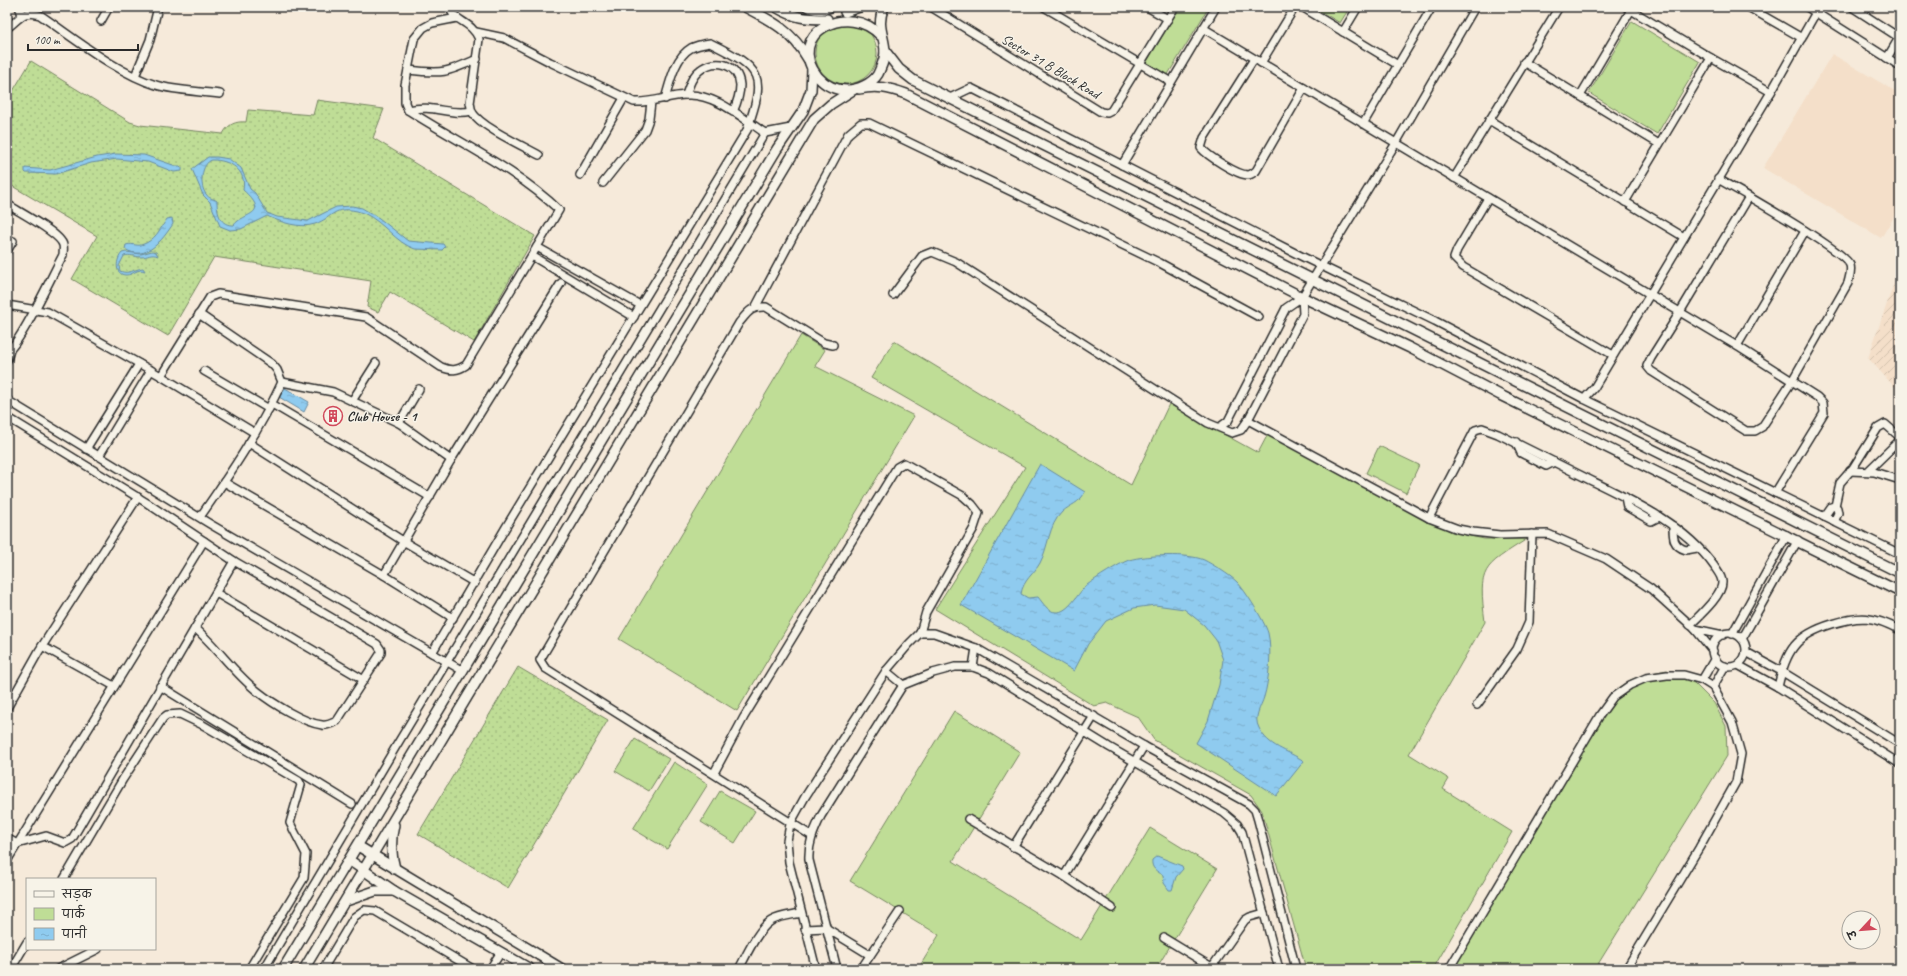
<svg xmlns="http://www.w3.org/2000/svg" width="1907" height="976" font-family="Caveat,'Playpen Sans Deva',sans-serif">
  <defs>
    <pattern id="industrial-furrows" width="10" height="10" patternUnits="userSpaceOnUse"><rect width="10" height="10" fill="#f4dfc9"/><path d="M-1 1l2-2M0 10L10 0M9 11l2-2" fill="none" stroke="#d1c0ad"/></pattern>
    <pattern id="grass-dots" width="8" height="8" patternUnits="userSpaceOnUse"><rect width="8" height="8" fill="#bfdd96"/><path d="M2 2h.1M6 6h.1" fill="none" stroke="#a4be81" stroke-width="1.8" stroke-linecap="round"/></pattern>
    <pattern id="water-ripples" width="26" height="14" patternUnits="userSpaceOnUse"><rect width="26" height="14" fill="#8fcbef"/><path d="M2 4q2-2 4 0t4 0M15 11q2-2 4 0t4 0" fill="none" stroke="#7caecd"/></pattern>
  </defs>
  <rect width="100%" height="100%" fill="#f6eada"/>
  <filter id="ink" filterUnits="userSpaceOnUse"><feTurbulence type="fractalNoise" baseFrequency=".025" numOctaves="2"/><feDisplacementMap in="SourceGraphic" scale="8" xChannelSelector="R" yChannelSelector="G"/><feConvolveMatrix kernelMatrix="1 2 1 2 8 2 1 2 1" color-interpolation-filters="sRGB"/></filter>
  <g filter="url(#ink)">
    <polygon fill="#f4dfc9" points="1832,54 1900,94 1900,207 1881,238 1763,168"/>
    <polygon fill="url(#industrial-furrows)" points="1900,266 1900,393 1868,358"/>
    <g fill="url(#grass-dots)" stroke="#758460">
      <path d="M31,61L130,122L140,125L223,134C228,124 236,121 246,122L248,110L313,115L317,100L384,109L373,138L535,236L474,342L390,292L378,312L367,307L371,281L214,257L168,336L72,279L97,236L7,183V101Z"/>
      <polygon points="518,667 608,720 508,888 418,834"/>
    </g>
    <g fill="#bfdd96" stroke="#758460">
      <polygon points="1180,7 1209,7 1167,76 1146,63"/>
      <polygon points="1313,7 1350,7 1340,23"/>
      <polygon points="1632,21 1700,62 1657,134 1589,93"/>
      <circle cx="846" cy="53" r="31"/>
      <polygon points="801,335 825,350 815,366 914,416 737,711 619,639"/>
      <path d="M894,341L1131,485L1169,404L1258,453L1268,434L1452,532L1484,539H1527C1482,568 1478,567 1485,622L1409,754L1449,779L1443,789L1512,832L1433,969H1306L1262,811L1251,795L1154,740L1138,717L1107,703L1094,706L935,609L1025,467L871,378Z"/>
      <polygon points="1379,446 1419,465 1406,493 1366,473"/>
      <path d="M1667,670L1694,683L1714,703L1726,726L1727,756L1595,969H1453L1610,695C1629,677 1642,675 1667,670Z"/>
      <polygon points="954,711 1020,752 953,861 1081,940 1150,828 1217,869 1156,969 918,969 939,935 850,881"/>
      <polygon points="635,739 669,759 649,791 615,771"/>
      <polygon points="674,762 708,784 667,849 633,829"/>
      <polygon points="720,791 755,811 735,843 701,822"/>
    </g>
    <g fill="url(#water-ripples)" stroke="#678ba1" fill-rule="evenodd">
      <polygon points="116,154 144,155 176,166 180,166 182,168 182,171 174,172 148,162 117,159 91,163 56,174 26,173 25,172 25,168 50,170 97,157"/>
      <path d="M208,157H217L229,159L241,168L250,189L255,193L267,213L277,217L308,221L336,207L352,206L362,208L379,218L408,241L443,244L445,247L442,250L415,249L408,246C391,237 378,216 357,211C333,206 334,217 315,224C300,229 280,222 267,216L241,229L230,230L220,226L210,202L203,195L192,169ZM212,160C230,160 247,170 243,190C272,216 243,212 234,225C220,226 217,213 217,201C213,198 209,199 206,194C199,186 201,163 212,160Z"/>
      <path d="M172,218L173,224C163,239 146,263 125,249L126,245C131,243 136,246 141,245C155,241 160,229 167,219Z"/>
      <path d="M152,251L156,252L158,256C151,253 148,257 141,257C135,257 130,254 124,256L119,266L120,271C129,275 134,269 143,268L145,271C137,268 133,275 126,275C114,275 116,259 122,253L126,252L141,254Z"/>
      <polygon points="285,388 309,402 304,412 279,397"/>
      <path d="M1040,464L1085,492C1079,504 1071,504 1062,512C1048,526 1049,546 1040,563C1034,574 1023,580 1021,594L1028,598L1038,597C1043,603 1048,612 1056,612C1069,613 1078,592 1087,585C1095,579 1120,563 1129,560C1146,555 1188,553 1204,560C1212,564 1230,575 1237,582C1245,590 1265,622 1268,633C1272,649 1269,681 1264,697C1261,707 1253,717 1259,728C1268,747 1287,750 1304,761L1276,796L1196,743L1208,721L1219,685L1223,660L1216,640L1204,625L1184,609L1155,605L1134,608L1106,621L1088,644L1074,671L961,605Z"/>
      <path d="M1157,856L1182,866L1183,869L1176,877L1172,890H1169L1164,883L1163,875C1156,871 1151,868 1152,860Z"/>
    </g>
    <g fill="none" stroke-linecap="round" stroke-linejoin="round">
      <g stroke="#2b2b2b" stroke-width="10">
        <g id="minor">
          <polyline points="19,7 22,14"/>
          <path d="M450,7C453,22 471,20 479,39L470,103C471,106 471,110 472,112C481,127 523,146 539,155"/>
          <path d="M806,7C815,12 824,11 833,7"/>
          <polyline points="931,7 1101,112 1107,113 1111,111 1175,7"/>
          <polyline points="1044,7 1171,82"/>
          <polyline points="1147,7 1168,19"/>
          <polyline points="1302,7 1398,65"/>
          <polyline points="1626,7 1711,58 1771,92"/>
          <polyline points="1748,7 1802,38"/>
          <polyline points="1807,7 1900,66"/>
          <polyline points="1852,7 1900,38"/>
          <polyline points="101,21 109,7"/>
          <path d="M7,28C21,19 21,9 40,15C74,38 117,73 156,85C176,91 199,91 220,94"/>
          <polyline points="1203,28 1737,346 1817,397 1823,403 1824,413 1775,493"/>
          <path d="M476,32L504,38L550,62L634,102C652,103 668,96 686,95C715,93 742,118 765,133"/>
          <polyline points="1343,32 1358,7"/>
          <polyline points="1887,58 1899,38"/>
          <path d="M1254,59L1204,138L1201,148C1208,156 1237,175 1248,175C1251,175 1254,172 1256,171L1304,88"/>
          <polyline points="1524,62 1659,144"/>
          <polyline points="1261,63 1295,7"/>
          <path d="M408,70C443,74 446,73 477,59"/>
          <polyline points="135,76 150,40 158,7"/>
          <path d="M686,95C689,86 692,76 700,70C715,58 738,63 740,85C740,95 737,103 733,112"/>
          <polyline points="1580,96 1631,10"/>
          <polyline points="950,98 971,88 1303,257 1435,321 1584,399 1900,554"/>
          <path d="M408,110C434,104 449,116 472,111"/>
          <polyline points="1489,120 1684,237"/>
          <polyline points="1363,124 1432,7"/>
          <polyline points="1122,165 1216,7"/>
          <polyline points="580,175 624,98"/>
          <polyline points="1454,178 1559,7"/>
          <path d="M1718,179C1739,191 1844,250 1850,265C1852,271 1849,278 1848,283L1792,381L1762,427L1755,431H1746L1651,371L1647,366L1651,358L1680,312L1749,197"/>
          <polyline points="603,183 645,130 649,119 651,102"/>
          <polyline points="1488,198 1457,250 1454,258 1463,267 1613,355"/>
          <polyline points="1625,202 1711,58"/>
          <path d="M7,204C19,212 60,233 63,245C64,248 63,252 63,255C53,273 21,343 7,352"/>
          <polyline points="537,247 640,305"/>
          <polyline points="7,251 13,241"/>
          <polyline points="532,256 634,317"/>
          <polyline points="893,295 922,256 932,252 956,262 1208,423 1232,433 1241,430 1248,420 1303,314 1302,297"/>
          <polyline points="7,305 48,312 161,376 255,433"/>
          <polyline points="756,306 848,134 861,123 869,123 1160,263 1259,317"/>
          <path d="M199,314L272,364L277,370L282,382C260,430 230,474 200,517"/>
          <polyline points="1737,346 1805,231"/>
          <polyline points="7,360 10,350"/>
          <polyline points="204,371 269,409"/>
          <path d="M161,376L210,297L218,294L366,317L441,367C451,371 457,371 466,365L559,210C515,168 459,143 408,110L405,103V85L414,39L423,28L432,23L457,18"/>
          <polyline points="282,382 333,392 352,401 399,423 451,460"/>
          <polyline points="1584,399 1594,388 1771,92 1819,7"/>
          <polyline points="7,400 210,524 463,671"/>
          <polyline points="352,401 376,363"/>
          <polyline points="272,404 430,497"/>
          <path d="M7,417L147,503L234,561L377,644L381,650V653L337,721C332,723 328,726 322,725C304,723 272,703 257,691C234,673 217,647 195,628"/>
          <polyline points="1248,420 1429,518 1458,529 1473,532 1500,535 1548,534 1606,559 1651,589 1695,629 1713,651"/>
          <polyline points="399,423 419,389"/>
          <polyline points="1220,427 1228,421 1286,308 1302,297 1396,143 1475,7"/>
          <polyline points="1516,442 1521,453 1546,466 1554,462"/>
          <polyline points="249,443 403,541 475,583"/>
          <polyline points="86,449 139,364"/>
          <polyline points="99,456 151,370"/>
          <polyline points="1850,471 1874,472 1900,480"/>
          <polyline points="1868,471 1900,440"/>
          <polyline points="224,482 384,575 453,618"/>
          <polyline points="1625,497 1627,507 1651,521 1659,517"/>
          <polyline points="1835,506 1840,483 1853,468 1878,428 1885,424 1900,437"/>
          <polyline points="1824,517 1831,507 1835,506 1837,508 1838,513 1834,522"/>
          <path d="M1429,518L1475,430L1482,428L1498,434C1528,449 1558,464 1588,479C1633,501 1684,524 1714,566C1717,571 1722,576 1722,582C1723,595 1699,616 1690,625"/>
          <path d="M1673,526C1673,538 1673,546 1686,550L1697,548"/>
          <polyline points="384,575 451,460 561,283"/>
          <polyline points="216,593 364,680"/>
          <polyline points="1695,629 1723,635"/>
          <circle cx="1729" cy="650" r="17"/>
          <polyline points="1732,634 1787,535"/>
          <polyline points="1742,639 1798,540"/>
          <polyline points="42,646 114,686"/>
          <polyline points="1746,652 1781,671 1900,744"/>
          <path d="M432,653L506,527L747,130C766,75 763,69 710,43C704,44 697,45 691,48C675,57 670,82 665,99"/>
          <polyline points="1738,665 1778,687 1900,764"/>
          <polyline points="973,667 976,648"/>
          <polyline points="886,671 903,685"/>
          <polyline points="1702,680 1715,658"/>
          <polyline points="160,686 352,804"/>
          <polyline points="1713,687 1725,666"/>
          <path d="M1778,687C1786,650 1796,635 1832,624C1861,615 1873,616 1900,630"/>
          <polyline points="1477,705 1517,649 1529,622 1532,534"/>
          <polyline points="7,708 39,651 138,497"/>
          <polyline points="714,773 744,717 897,467 904,463 963,496 972,504 979,513 974,528 926,612 920,633"/>
          <polyline points="968,819 1064,876 1112,908"/>
          <path d="M812,836L545,668L540,660L739,323C748,312 751,306 766,307L824,343L833,345"/>
          <polyline points="7,838 17,844 46,836 65,843 72,839 234,561"/>
          <polyline points="1013,847 1094,716"/>
          <polyline points="7,861 204,541"/>
          <polyline points="1064,876 1144,746"/>
          <polyline points="64,879 123,779 163,718 167,715 180,714 203,725 299,781 301,785 290,823 306,854 304,878 249,969"/>
          <polyline points="805,929 826,928 870,955"/>
          <polyline points="1164,938 1215,969"/>
          <polyline points="1212,967 1245,920 1250,917 1264,913"/>
          <polyline points="11,969 27,942"/>
          <polyline points="58,969 98,949"/>
          <polyline points="264,969 398,743 765,133 791,128"/>
          <polyline points="323,969 354,917 364,910 375,911 473,969"/>
          <polyline points="490,969 501,952"/>
          <path d="M739,969C746,956 758,929 771,921C779,916 792,915 801,913"/>
          <polyline points="816,969 789,862 787,841 790,824 805,797 886,671 909,644 920,633 934,633 976,648 1144,746 1249,804 1255,810 1258,820 1296,969"/>
          <path d="M837,969L809,860C808,843 814,831 821,816L903,685L933,673L955,667H973L989,673L1109,747L1224,813L1237,824L1242,832L1279,969"/>
          <polyline points="861,969 900,911"/>
          <polyline points="1449,969 1600,715 1613,697 1630,685 1646,678 1667,675 1684,675 1702,680 1713,687 1732,722 1741,754 1736,782 1699,848 1626,969"/>
        </g>
      </g>
      <g stroke="#2b2b2b" stroke-width="12">
        <g id="tertiary">
          <path d="M745,7C772,21 792,31 808,59"/>
          <path d="M776,7C795,18 805,19 827,19"/>
          <polyline points="845,12 859,7"/>
          <path d="M881,36C849,0 783,34 818,77C825,85 835,90 847,90C857,90 872,84 878,74C881,67 885,60 885,51C884,34 876,25 884,7"/>
          <polyline points="885,51 899,69 913,80 1900,573"/>
          <path d="M859,89C877,85 889,88 906,94L1302,297L1410,348L1500,395L1900,592"/>
          <path d="M394,825C390,840 391,854 395,869"/>
          <polyline points="358,846 562,969"/>
          <polyline points="349,860 394,891 530,969"/>
          <polyline points="346,901 375,891 394,891"/>
          <polyline points="283,969 777,149 803,111 811,90 812,69"/>
          <polyline points="304,969 814,119 831,104 853,90"/>
        </g>
      </g>
      <use href="#minor" stroke="#f7f3e8" stroke-width="7"/>
      <use href="#tertiary" stroke="#f7f3e8" stroke-width="9"/>
    </g>
  </g>
  <defs>
    <g id="building-ring" transform="scale(1)"><circle r="9.5" fill="#f7f3e8" stroke="#d1495b" stroke-width="1.5"/><path d="M-4-6H4V6H1V3H-1V6H-4ZM-2.5-4.3h1.7v1.8h-1.7ZM.8-4.3h1.7v1.8H.8ZM-2.5-1h1.7V.8h-1.7ZM.8-1h1.7V.8H.8Z" fill="#d1495b"/></g>
  </defs>
  <g fill-rule="evenodd">
    <use href="#building-ring" x="333" y="416"/>
  </g>
  <g text-anchor="middle" stroke-width="3" stroke-linejoin="round" paint-order="stroke">
    <g font-size="14" fill="#2b2b2b" stroke="#f7f3e8">
      <text transform="translate(1051 66) rotate(31)" y="5">Sector 31 B Block Road</text>
    </g>
    <g font-size="14" font-weight="bold" fill="#2b2b2b" stroke="#f7f3e8" text-anchor="start">
      <text x="347" y="421">Club House - 1</text>
    </g>
  </g>
  <rect width="1907" height="976" fill="none" stroke="#f7f3e8" stroke-width="24"/>
  <rect x="12" y="12" width="1883" height="952" fill="none" stroke="#2b2b2b" stroke-width="1.5" filter="url(#ink)"/>
  <rect x="26" y="878" width="130" height="72" fill="#f7f3e8" stroke="#a5a39c"/>
  <rect x="34" y="891" width="20" height="6" fill="#f7f3e8" stroke="#a5a39c"/>
  <text x="62" y="898" font-size="12" fill="#2b2b2b">सड़क</text>
  <rect x="34" y="908" width="20" height="12" fill="#bfdd96" stroke="#a5a39c"/>
  <text x="62" y="918" font-size="12" fill="#2b2b2b">पार्क</text>
  <rect x="34" y="928" width="20" height="12" fill="url(#water-ripples)" stroke="#a5a39c"/>
  <text x="62" y="938" font-size="12" fill="#2b2b2b">पानी</text>
  <g transform="translate(1861 930) rotate(244)"><circle r="19" fill="#f7f3e8" stroke="#a5a39c"/>
  <path d="M0-3L7 15L0 10L-7 15Z" fill="#d1495b"/>
  <text y="-6" font-size="11" font-weight="bold" text-anchor="middle" fill="#2b2b2b">उ</text>
  </g>
  <path d="M28 44v6h110v-6" fill="none" stroke="#2b2b2b" stroke-width="2"/>
  <text x="34" y="44" font-size="12" fill="#2b2b2b" stroke="#f7f3e8" stroke-width="3" paint-order="stroke">100 m</text>
</svg>
